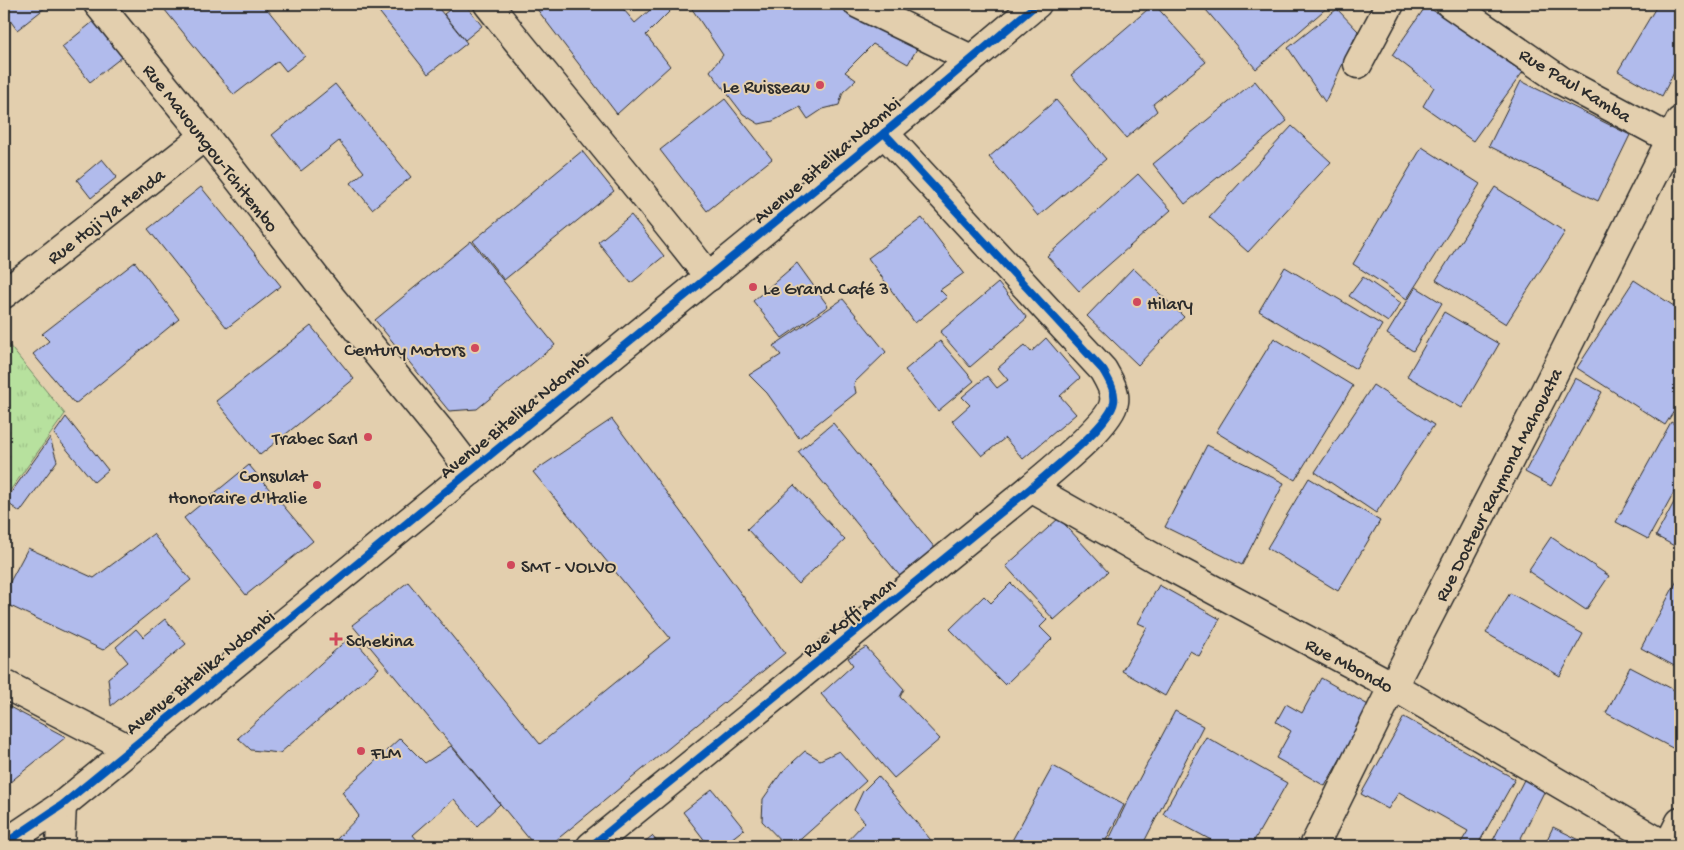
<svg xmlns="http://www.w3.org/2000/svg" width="1684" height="850" font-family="'Gochi Hand',sans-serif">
  <defs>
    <pattern id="grass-tufts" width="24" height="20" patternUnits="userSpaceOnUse" patternTransform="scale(1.25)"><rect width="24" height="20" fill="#b7e19e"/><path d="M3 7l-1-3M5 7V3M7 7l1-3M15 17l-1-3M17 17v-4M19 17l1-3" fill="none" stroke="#9ec188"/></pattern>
  </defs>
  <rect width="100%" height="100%" fill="#e3cfae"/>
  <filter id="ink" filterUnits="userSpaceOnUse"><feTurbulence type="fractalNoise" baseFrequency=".02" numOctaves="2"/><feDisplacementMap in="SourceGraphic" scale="10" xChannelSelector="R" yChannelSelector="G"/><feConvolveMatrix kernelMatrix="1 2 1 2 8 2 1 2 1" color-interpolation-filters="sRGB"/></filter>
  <g filter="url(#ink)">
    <polygon fill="url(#grass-tufts)" stroke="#718664" points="4,339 65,414 4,499"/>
    <g fill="#b1bbec" stroke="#2b2b2b">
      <polygon points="4,4 50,4 17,30 4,12"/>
      <polygon points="160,4 263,4 305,56 286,71 278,61 234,95"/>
      <polygon points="373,4 435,4 467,43 428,74"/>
      <polygon points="457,4 465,4 482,26 465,40 444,14"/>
      <polygon points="533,4 619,4 635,23 657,4 677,4 646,35 670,66 617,114"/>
      <polygon points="698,4 840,4 918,47 908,64 873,44 845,72 856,80 843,92 839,105 823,109 808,119 800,107 773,121 759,124 743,114 710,71 723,55 692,9"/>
      <polygon points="1154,4 1206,62 1153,104 1157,111 1126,138 1071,75"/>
      <polygon points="1201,4 1329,4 1330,5 1256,69"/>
      <polygon points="1658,4 1680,4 1680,61 1662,96 1618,71"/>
      <polygon points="1426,6 1525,69 1473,141 1423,106 1434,87 1392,55"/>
      <polygon points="1337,9 1358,31 1325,102 1288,48"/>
      <polygon points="94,21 122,57 90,82 62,47"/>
      <polygon points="1255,81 1287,121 1185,204 1153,164"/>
      <polygon points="1521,81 1630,135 1598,201 1489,146"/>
      <polygon points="335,84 411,177 372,209 351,183 364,172 339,141 301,171 272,135"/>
      <polygon points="725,99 772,159 707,211 660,150"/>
      <polygon points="1056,100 1106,159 1038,216 989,157"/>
      <polygon points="1292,126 1331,162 1248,252 1209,217"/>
      <polygon points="1422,147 1480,184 1407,299 1353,264"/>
      <polygon points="582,151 614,191 504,280 473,241"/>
      <polygon points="102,159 117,177 91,198 77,180"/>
      <polygon points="1138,174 1171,210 1079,291 1047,256"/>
      <polygon points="201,187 281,286 227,328 148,229"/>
      <polygon points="1495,187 1565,232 1506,324 1436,280"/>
      <polygon points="631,215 664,256 631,283 598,242"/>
      <polygon points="922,218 964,273 940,290 947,297 915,323 868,258"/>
      <polygon points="471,241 555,345 477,409 449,411 375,320"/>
      <polygon points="1680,260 1680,274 1674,270"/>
      <polygon points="135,262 179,319 75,404 33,354 49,341 42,334"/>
      <polygon points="797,263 828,306 782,338 753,301"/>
      <polygon points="1285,267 1382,325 1356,369 1259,311"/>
      <polygon points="1133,268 1184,317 1138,365 1087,316"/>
      <polygon points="1363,277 1401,303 1388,322 1349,296"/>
      <polygon points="1634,280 1680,310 1680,402 1665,425 1577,368"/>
      <polygon points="998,283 1027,318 970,367 940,332"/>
      <polygon points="1416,287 1442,303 1413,351 1387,334"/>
      <polygon points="843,299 886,352 854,383 856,393 799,438 767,393 749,375 781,355 773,346"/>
      <polygon points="1444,312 1499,344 1462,408 1407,376"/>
      <polygon points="311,326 354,379 260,455 216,401"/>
      <polygon points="1046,338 1080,378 1060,396 1076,414 1023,459 1005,438 982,456 952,421 970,405 962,397 987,376 997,388 1008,380 998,368 1025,345 1031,352"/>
      <polygon points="1274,338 1353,386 1295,480 1216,432"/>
      <polygon points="940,341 974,381 938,411 905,370"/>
      <polygon points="1575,378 1602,392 1551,486 1525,472"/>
      <polygon points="1373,385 1434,425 1376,513 1315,472"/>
      <polygon points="66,417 108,470 94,482 54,434"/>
      <polygon points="612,419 785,653 549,846 535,846 352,625 408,582 540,744 670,638 533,472"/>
      <polygon points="1671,422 1680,427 1680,481 1648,539 1616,522"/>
      <polygon points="833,423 935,548 900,576 798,452"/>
      <polygon points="50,438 57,461 20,512 5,501"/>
      <polygon points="1207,445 1284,483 1242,565 1165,527"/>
      <polygon points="249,465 313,541 246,595 184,518"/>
      <polygon points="1309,478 1380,521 1338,591 1267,548"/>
      <polygon points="794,485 845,540 798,584 747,529"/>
      <polygon points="1680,491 1680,549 1656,536"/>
      <polygon points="1059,518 1108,572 1054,620 1006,566"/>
      <polygon points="153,534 191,580 103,650 4,603 4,593 28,548 94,578"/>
      <polygon points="1551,537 1609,576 1586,610 1528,571"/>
      <polygon points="1680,575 1680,669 1641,648"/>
      <polygon points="1011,583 1047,620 1040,627 1052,639 1005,685 950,629 984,596 991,603"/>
      <polygon points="1159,585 1220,619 1199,656 1190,651 1165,696 1122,671 1147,627 1138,623"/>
      <polygon points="1510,593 1583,634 1560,676 1486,633"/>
      <polygon points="165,619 186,644 111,706 108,678 128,662 116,647 136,629 143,637"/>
      <polygon points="351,636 379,668 280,753 251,750 238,738"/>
      <polygon points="866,647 904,689 900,697 940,739 894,778 821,694 853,665 848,658"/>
      <polygon points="1630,667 1680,693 1680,752 1606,713"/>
      <polygon points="1321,678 1370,706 1325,786 1276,758 1291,731 1276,722 1286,704 1302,713"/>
      <polygon points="4,704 66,737 4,787"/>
      <polygon points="1175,711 1203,726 1142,846 1106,846 1127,802"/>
      <polygon points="1404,717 1515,779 1477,846 1464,846 1460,844 1468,831 1399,792 1388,809 1361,794"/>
      <polygon points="1206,737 1287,783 1251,846 1222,846 1163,814"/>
      <polygon points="400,738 425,763 451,746 500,804 477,826 454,799 413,835 422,846 339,846 341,844 336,840 359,816 342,792"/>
      <polygon points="805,751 820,760 839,751 866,781 793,846 786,846 762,821 763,799 782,772"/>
      <polygon points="1053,766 1124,805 1103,846 1009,846"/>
      <polygon points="1527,774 1548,784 1517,846 1490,846"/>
      <polygon points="878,776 930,839 936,846 842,846 865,822 854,810 863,791"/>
      <polygon points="712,789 744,829 722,846 709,846 683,812"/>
      <polygon points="1553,827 1592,846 1544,846"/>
      <polygon points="652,836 661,846 639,846"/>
      <polygon points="1377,841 1386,846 1374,846"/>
    </g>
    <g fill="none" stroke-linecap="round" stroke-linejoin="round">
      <g stroke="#2b2b2b" stroke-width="31">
        <g id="street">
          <polyline points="98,4 205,136 325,290 442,433 471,471"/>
          <path d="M488,4C561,96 637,184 709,277"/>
          <polyline points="858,4 971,59"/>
          <polyline points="1450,4 1562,81 1680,144"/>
          <polyline points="1358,64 1390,4"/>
          <polyline points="4,294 205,136"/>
          <polyline points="1031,488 1158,560 1393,686 1666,846"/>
          <polyline points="4,684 129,749"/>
          <polyline points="60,846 62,805"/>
          <path d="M591,846L1031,488C1049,472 1111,424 1114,402C1116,391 1108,379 1103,370L884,133"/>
          <polyline points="1314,846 1393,686 1543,395 1680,121"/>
          <polyline points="1668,846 1680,822"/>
        </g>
      </g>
      <g stroke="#2b2b2b" stroke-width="31">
        <polyline id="secondary" points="4,844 62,805 884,133 1037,4"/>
      </g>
      <use href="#street" stroke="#e3cfae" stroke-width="28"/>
      <use href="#secondary" stroke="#e3cfae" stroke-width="28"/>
      <g stroke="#e3cfae" stroke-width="11">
        <g id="cycleway">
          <polyline points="4,844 62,805 884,133 1037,4"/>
          <path d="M591,846L1031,488C1049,472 1111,424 1114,402C1116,391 1108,379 1103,370L884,133"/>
        </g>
      </g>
      <use href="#cycleway" stroke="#0057b8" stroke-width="8"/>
    </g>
  </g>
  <g fill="#d1495b" stroke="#e3cfae" stroke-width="2">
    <circle cx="820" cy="85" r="5"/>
    <circle cx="753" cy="287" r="5"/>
    <circle cx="1137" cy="302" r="5"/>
    <circle cx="475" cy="348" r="5"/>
    <circle cx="368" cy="437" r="5"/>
    <circle cx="317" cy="485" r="5"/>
    <circle cx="511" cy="565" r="5"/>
    <path d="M333.5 631.5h5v5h5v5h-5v5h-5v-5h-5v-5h5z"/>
    <circle cx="361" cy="751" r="5"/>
  </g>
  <g text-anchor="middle" stroke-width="4" stroke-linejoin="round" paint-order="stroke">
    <g font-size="19" fill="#2b2b2b" stroke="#e3cfae">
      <text transform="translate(1576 84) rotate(31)" y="7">Rue Paul Kamba</text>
      <text transform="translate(212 147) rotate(52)" y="7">Rue Mavoungou-Tchitembo</text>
      <text transform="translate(826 159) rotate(-40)" y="7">Avenue Bitelika Ndombi</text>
      <text transform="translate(105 215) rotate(-38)" y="7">Rue Hoji Ya Henda</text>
      <text transform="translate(513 415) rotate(-39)" y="7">Avenue Bitelika Ndombi</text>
      <text transform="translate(1497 484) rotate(-63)" y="7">Rue Docteur Raymond Mahouata</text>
      <text transform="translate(848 616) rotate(-39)" y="7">Rue Koffi Anan</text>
      <text transform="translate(1350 664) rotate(28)" y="7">Rue Mbondo</text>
      <text transform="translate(199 671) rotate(-39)" y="7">Avenue Bitelika Ndombi</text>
    </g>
    <g font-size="19" fill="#2b2b2b" stroke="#e3cfae" text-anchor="start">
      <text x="810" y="92" text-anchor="end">Le Ruisseau</text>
      <text x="763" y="294">Le Grand Café 3</text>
      <text x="1147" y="309">Hilary</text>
      <text x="465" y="355" text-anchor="end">Century Motors</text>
      <text x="358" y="444" text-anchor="end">Trabec Sarl</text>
      <text x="307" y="481" text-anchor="end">Consulat<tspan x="307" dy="22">Honoraire d'Italie</tspan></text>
      <text x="521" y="572">SMT - VOLVO</text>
      <text x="346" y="646">Schekina</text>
      <text x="371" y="758">FLM</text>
    </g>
  </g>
  <rect width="1684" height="850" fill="none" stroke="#e3cfae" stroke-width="20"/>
  <rect x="10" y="10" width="1664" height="830" fill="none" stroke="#2b2b2b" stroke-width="2" filter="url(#ink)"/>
</svg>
